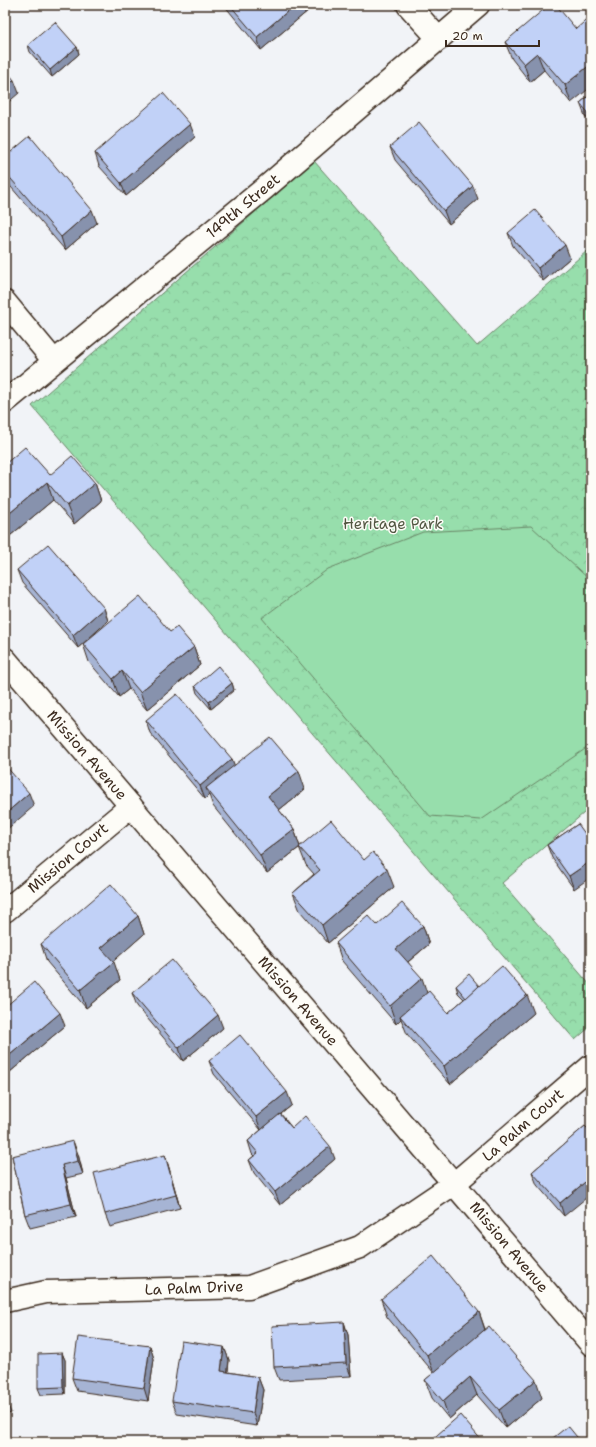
<svg xmlns="http://www.w3.org/2000/svg" width="596" height="1447" font-family="'Shantell Sans',sans-serif">
  <defs>
    <pattern id="park-crowns" width="20" height="18" patternUnits="userSpaceOnUse"><rect width="20" height="18" fill="#97deac"/><path d="M2 6a3 3 0 1 1 6 0M12 15a3 3 0 1 1 6 0" fill="none" stroke="#83bf94"/></pattern>
  </defs>
  <rect width="100%" height="100%" fill="#f1f3f7"/>
  <filter id="ink" filterUnits="userSpaceOnUse"><feTurbulence type="fractalNoise" baseFrequency=".025" numOctaves="2"/><feDisplacementMap in="SourceGraphic" scale="8" xChannelSelector="R" yChannelSelector="G"/><feConvolveMatrix kernelMatrix="1 2 1 2 8 2 1 2 1" color-interpolation-filters="sRGB"/></filter>
  <g filter="url(#ink)">
    <polygon fill="url(#park-crowns)" stroke="#698465" points="314,161 477,346 587,251 591,256 591,807 502,883 591,986 591,1026 575,1040 32,406"/>
    <polygon fill="#97deac" stroke="#698465" points="531,526 591,581 591,745 481,820 430,816 262,618 328,569 423,532"/>
    <g fill="none" stroke-linecap="round" stroke-linejoin="round">
      <g stroke="#3b2a1e" stroke-width="25">
        <g id="minor">
          <polyline points="408,5 439,39"/>
          <polyline points="5,302 54,361"/>
          <polyline points="5,402 265,188 478,5"/>
          <polyline points="5,659 591,1344"/>
          <polyline points="5,911 131,806"/>
          <polyline points="5,1301 46,1292 249,1287 360,1247 455,1183 591,1066"/>
        </g>
      </g>
      <use href="#minor" stroke="#fdfcf7" stroke-width="22"/>
    </g>
    <g fill="#a6b4d4" stroke="#3b2a1e">
      <polygon points="224,5 315,5 261,50"/>
      <polygon points="576,29 571,103 544,70 530,82 512,59 505,42"/>
      <polygon points="28,45 77,47 79,54 52,77 30,52"/>
      <polygon points="591,94 591,124 585,116 580,103"/>
      <polygon points="195,137 126,196 99,166 95,153"/>
      <polygon points="390,147 478,199 449,224 395,160"/>
      <polygon points="5,157 97,223 65,250 5,180"/>
      <polygon points="508,233 570,258 543,281 513,246"/>
      <polygon points="5,464 50,475 95,483 101,501 74,524 53,500 5,540"/>
      <polygon points="17,570 104,608 108,621 78,648 22,583"/>
      <polygon points="170,632 194,647 200,665 147,710 129,689 119,697 89,662 83,644"/>
      <polygon points="232,683 234,690 211,709 197,693 195,686"/>
      <polygon points="146,720 232,759 234,766 305,789 279,810 294,829 300,847 267,873 213,806 209,795 205,799 150,733"/>
      <polygon points="578,824 574,889 552,858 547,845"/>
      <polygon points="299,847 364,860 394,887 328,943 300,911 293,893 314,874 306,865"/>
      <polygon points="138,916 144,934 113,961 120,980 86,1008 47,962 41,944"/>
      <polygon points="377,925 423,926 429,944 408,962 427,993 448,1013 464,999 458,993 456,986 479,986 534,1013 450,1084 407,1034 401,1019 396,1024 342,961 336,943"/>
      <polygon points="132,993 223,1028 183,1061 137,1006"/>
      <polygon points="5,1007 65,1026 10,1072 5,1067"/>
      <polygon points="209,1061 292,1105 281,1114 292,1128 335,1159 280,1205 254,1173 249,1160 254,1156 252,1154 248,1141 261,1130 214,1074"/>
      <polygon points="585,1126 564,1216 537,1185 532,1172"/>
      <polygon points="78,1154 83,1174 66,1178 76,1217 30,1228 25,1215 12,1156"/>
      <polygon points="165,1155 169,1168 180,1208 110,1227 105,1214"/>
      <polygon points="381,1299 479,1312 485,1329 542,1398 506,1428 477,1395 449,1419 432,1398 425,1380 434,1373 387,1317"/>
      <polygon points="344,1322 348,1335 351,1376 279,1380 274,1367"/>
      <polygon points="150,1346 154,1359 148,1401 77,1391 72,1378"/>
      <polygon points="224,1347 229,1360 228,1372 258,1377 263,1390 257,1426 177,1414 172,1401"/>
      <polygon points="62,1353 65,1360 65,1394 41,1395 38,1388"/>
      <polygon points="5,1397 11,1413 5,1415"/>
    </g>
    <g fill="#8792ad" stroke="#3b2a1e">
      <polygon points="295,5 315,5 261,50 257,37"/>
      <polygon points="77,47 79,54 52,77 50,70"/>
      <polygon points="537,53 544,70 530,82 524,64"/>
      <polygon points="591,64 591,87 571,103 565,85"/>
      <polygon points="14,80 19,93 5,105 5,88"/>
      <polygon points="190,124 195,137 126,196 121,183"/>
      <polygon points="473,186 478,199 449,224 444,211"/>
      <polygon points="92,210 97,223 65,250 61,237"/>
      <polygon points="565,245 570,258 543,281 538,268"/>
      <polygon points="47,482 53,500 5,540 5,517"/>
      <polygon points="95,483 101,501 74,524 67,506"/>
      <polygon points="104,608 108,621 78,648 73,635"/>
      <polygon points="194,647 200,665 147,710 140,692"/>
      <polygon points="122,671 129,689 119,697 113,679"/>
      <polygon points="232,683 234,690 211,709 209,702"/>
      <polygon points="232,759 237,772 206,788 209,795 205,799 200,786"/>
      <polygon points="299,771 305,789 274,814 268,796"/>
      <polygon points="29,793 34,806 5,831 5,814"/>
      <polygon points="294,829 300,847 267,873 260,855"/>
      <polygon points="591,861 591,877 574,889 569,876"/>
      <polygon points="387,869 394,887 328,943 322,925"/>
      <polygon points="138,916 144,934 108,966 101,948"/>
      <polygon points="423,926 429,944 403,966 396,949"/>
      <polygon points="114,962 120,980 86,1008 80,990"/>
      <polygon points="422,978 428,996 400,1016 401,1019 396,1024 390,1006"/>
      <polygon points="527,995 534,1013 450,1084 444,1066"/>
      <polygon points="60,1013 65,1026 10,1072 5,1059"/>
      <polygon points="218,1015 223,1028 183,1061 179,1048"/>
      <polygon points="287,1092 292,1105 261,1130 256,1117"/>
      <polygon points="73,1141 78,1154 83,1174 78,1161"/>
      <polygon points="330,1146 335,1159 280,1205 275,1192"/>
      <polygon points="165,1155 169,1168 180,1208 176,1195"/>
      <polygon points="62,1165 66,1178 76,1217 71,1204"/>
      <polygon points="591,1177 591,1194 564,1216 560,1203"/>
      <polygon points="479,1312 485,1330 434,1373 427,1355"/>
      <polygon points="344,1322 348,1335 351,1376 346,1363"/>
      <polygon points="150,1346 154,1359 148,1401 144,1388"/>
      <polygon points="224,1347 229,1360 226,1384 221,1371"/>
      <polygon points="62,1353 65,1360 65,1394 63,1387"/>
      <polygon points="258,1377 263,1390 257,1426 253,1413"/>
      <polygon points="470,1377 477,1395 449,1419 443,1401"/>
      <polygon points="536,1380 542,1398 506,1428 499,1410"/>
    </g>
    <g fill="#c1d1f7" stroke="#3b2a1e">
      <polygon points="230,5 295,5 257,37"/>
      <polygon points="549,5 556,5 576,29 591,16 591,64 565,85 537,53 524,64 505,42"/>
      <polygon points="55,22 77,47 50,70 28,45"/>
      <polygon points="5,69 14,80 5,88"/>
      <polygon points="163,93 190,124 121,183 95,153"/>
      <polygon points="591,94 591,116 580,103"/>
      <polygon points="419,122 473,186 444,211 390,147"/>
      <polygon points="30,136 92,210 61,237 5,172 5,157"/>
      <polygon points="535,210 565,245 538,268 508,233"/>
      <polygon points="25,447 50,475 72,456 95,483 67,506 47,482 5,517 5,464"/>
      <polygon points="48,544 104,608 73,635 17,570"/>
      <polygon points="140,596 170,632 177,627 194,647 140,692 122,671 113,679 83,644"/>
      <polygon points="218,666 232,683 209,702 195,686"/>
      <polygon points="177,694 232,759 200,786 146,720"/>
      <polygon points="270,737 299,771 268,796 294,829 260,855 206,788"/>
      <polygon points="5,765 29,793 5,814"/>
      <polygon points="331,820 364,860 373,852 387,869 322,925 293,893 320,870 299,847"/>
      <polygon points="578,824 591,842 591,861 569,876 547,845"/>
      <polygon points="111,884 138,916 101,948 114,962 80,990 41,944"/>
      <polygon points="402,903 423,926 396,949 422,978 390,1006 336,943 368,915 377,925"/>
      <polygon points="172,960 218,1015 179,1048 132,993"/>
      <polygon points="502,966 527,995 444,1066 400,1016 429,991 448,1013"/>
      <polygon points="469,974 479,986 466,998 456,986"/>
      <polygon points="34,982 60,1013 5,1059 5,1007"/>
      <polygon points="240,1035 287,1092 256,1117 209,1061"/>
      <polygon points="280,1114 292,1128 305,1116 330,1146 275,1192 249,1160 258,1153 248,1141"/>
      <polygon points="585,1126 591,1132 591,1177 560,1203 532,1172"/>
      <polygon points="73,1141 78,1161 62,1165 71,1204 25,1215 12,1156"/>
      <polygon points="165,1155 176,1195 105,1214 94,1173"/>
      <polygon points="433,1256 479,1312 427,1355 381,1299"/>
      <polygon points="344,1322 346,1363 274,1367 272,1326"/>
      <polygon points="489,1326 536,1380 499,1410 470,1377 443,1401 425,1380"/>
      <polygon points="78,1337 150,1346 144,1388 72,1378"/>
      <polygon points="181,1341 224,1347 221,1371 258,1377 253,1413 172,1401"/>
      <polygon points="62,1353 63,1387 38,1388 38,1354"/>
      <polygon points="460,1415 483,1442 429,1442"/>
      <polygon points="568,1426 581,1442 548,1442"/>
    </g>
  </g>
  <g text-anchor="middle" stroke-width="3" stroke-linejoin="round" paint-order="stroke">
    <g font-size="15" fill="#3b2a1e" stroke="#fdfcf7">
      <text transform="translate(243 206) rotate(-40)" y="5">149th Street</text>
      <text transform="translate(87 755) rotate(49)" y="5">Mission Avenue</text>
      <text transform="translate(68 858) rotate(-40)" y="5">Mission Court</text>
      <text transform="translate(298 1001) rotate(49)" y="5">Mission Avenue</text>
      <text transform="translate(523 1125) rotate(-41)" y="5">La Palm Court</text>
      <text transform="translate(509 1247) rotate(50)" y="5">Mission Avenue</text>
      <text transform="translate(194 1288) rotate(-2)" y="5">La Palm Drive</text>
    </g>
    <g font-size="15" fill="#525742" stroke="#fdfcf7">
      <text x="393" y="529">Heritage Park</text>
    </g>
  </g>
  <rect width="596" height="1447" fill="none" stroke="#fdfcf7" stroke-width="20"/>
  <rect x="10" y="10" width="576" height="1427" fill="none" stroke="#3b2a1e" stroke-width="1.5" filter="url(#ink)"/>
  <path d="M446 40v6h93v-6" fill="none" stroke="#3b2a1e" stroke-width="2"/>
  <text x="452" y="40" font-size="12" fill="#3b2a1e" stroke="#fdfcf7" stroke-width="3" paint-order="stroke">20 m</text>
</svg>
